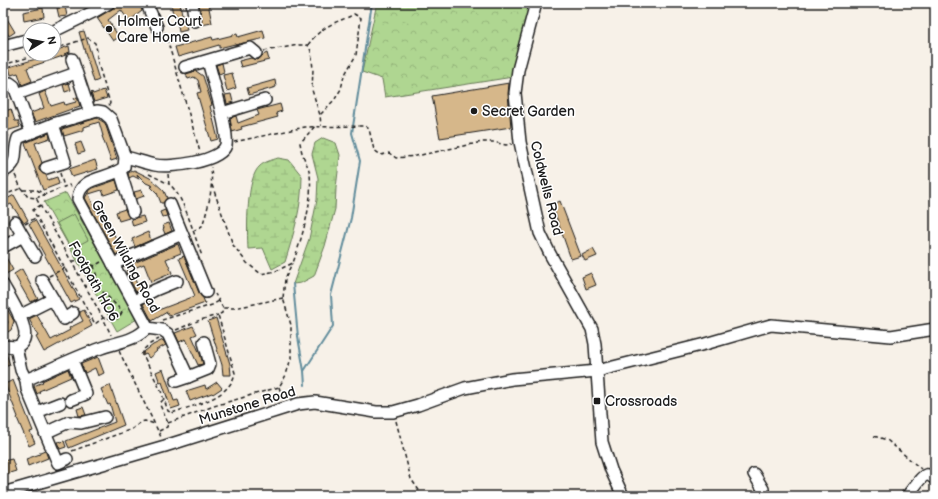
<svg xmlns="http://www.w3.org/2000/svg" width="938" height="499" font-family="'Balsamiq Sans',sans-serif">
  <defs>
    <pattern id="forest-crowns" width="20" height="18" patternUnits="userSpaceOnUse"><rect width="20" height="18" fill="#afd691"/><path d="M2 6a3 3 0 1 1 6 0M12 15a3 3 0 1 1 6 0" fill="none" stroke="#96b77c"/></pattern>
    <pattern id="wetland-marsh" width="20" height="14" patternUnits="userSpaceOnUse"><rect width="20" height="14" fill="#afd691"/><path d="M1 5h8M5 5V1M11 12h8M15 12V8" fill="none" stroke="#96b77c"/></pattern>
  </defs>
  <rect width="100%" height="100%" fill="#f7f1e8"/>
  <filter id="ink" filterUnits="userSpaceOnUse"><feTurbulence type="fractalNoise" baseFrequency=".025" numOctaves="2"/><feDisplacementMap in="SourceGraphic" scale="8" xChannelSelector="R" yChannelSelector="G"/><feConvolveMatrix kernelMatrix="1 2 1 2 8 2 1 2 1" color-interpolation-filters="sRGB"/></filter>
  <g filter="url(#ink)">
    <g fill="url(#forest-crowns)" stroke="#667956">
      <polygon points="377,3 530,3 513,77 385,97 382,79 362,72"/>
      <polygon points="66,193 137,319 117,331 44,202"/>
    </g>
    <g fill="url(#wetland-marsh)" stroke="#667956">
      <polygon points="323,138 336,143 340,155 336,188 335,209 325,246 314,276 301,283 293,284 309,239 317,200 318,178 312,154 315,143"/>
      <path d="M278,158L289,160L302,176C302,206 294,233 285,262L272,269L263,248L248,249C247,231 246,177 260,166C264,162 272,160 278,158Z"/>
    </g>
    <polygon fill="#afd691" stroke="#667956" points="74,214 88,240 71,249 57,223"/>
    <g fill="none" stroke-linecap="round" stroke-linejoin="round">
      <g stroke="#628d9c" stroke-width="2">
        <polyline points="293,284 298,337 304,371"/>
        <polyline points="305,385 304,371 333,326 331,295 351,218 360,161 352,133 372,3"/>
      </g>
    </g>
    <g fill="#d6b78a" stroke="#1c1c1c">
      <polygon points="117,3 139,3 142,11 129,21 121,10 108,20 119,37 113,41 97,18 112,9"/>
      <polygon points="171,3 180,3 182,15 184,14 187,30 179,32 176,14 173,15"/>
      <polygon points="208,3 212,23 201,25 202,20 199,5"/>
      <polygon points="65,6 67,16 59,17 57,8"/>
      <polygon points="43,8 44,17 24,21 23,12"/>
      <polygon points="3,12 15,32 9,36 3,26"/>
      <polygon points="263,30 265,38 235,45 235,44 219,48 219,45 178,57 175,47 212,37 213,40 237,34 238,37"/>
      <polygon points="84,31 99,80 94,82 79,32"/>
      <polygon points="69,46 70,52 64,54 66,54 66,55 27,68 32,81 22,85 18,73 11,75 9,67 39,58 48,54 54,54 54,51"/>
      <polygon points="267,53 269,60 241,67 239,61 251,58 258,60 263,55"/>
      <polygon points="222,63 224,72 219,74 216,65"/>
      <polygon points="196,71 203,76 212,105 210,106 218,139 211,141 197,93 201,92 198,80 194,77 188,79 186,74"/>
      <polygon points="232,73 236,88 227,91 223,75"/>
      <polygon points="275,80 276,87 249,95 247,88"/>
      <polygon points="69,83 71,90 65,92 63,85"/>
      <polygon points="509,83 508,94 511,127 440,138 432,96"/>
      <polygon points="104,90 107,98 94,102 91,93 92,92 93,94"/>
      <polygon points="45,91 51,106 64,102 65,105 76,102 74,98 77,97 80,106 35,122 31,113 44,108 39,94"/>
      <polygon points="231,94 233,102 227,104 225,95"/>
      <polygon points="280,104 282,111 276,113 278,117 241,127 242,129 232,132 230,118 236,116 238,123 259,115 257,110"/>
      <polygon points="11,109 15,121 18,121 20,127 6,131 3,122 8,120 5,111"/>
      <polygon points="97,118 105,123 117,159 111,161 102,136 103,136 99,122 84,127 84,130 64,136 62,129"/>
      <polygon points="49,133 50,138 35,143 42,163 39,166 39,170 42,173 46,175 48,180 57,177 59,184 43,190 25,143"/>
      <polygon points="81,142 85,152 78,154 75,144"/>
      <polygon points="95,160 98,169 72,177 69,169"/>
      <polygon points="134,170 150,178 164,191 167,198 163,203 161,203 157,193 151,187 153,186 146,183 137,174 139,179 133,176 129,178 128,173"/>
      <polygon points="116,180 119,190 104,195 102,190 89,194 95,210 98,209 103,219 105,218 123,251 116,255 85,198 89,191 93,188"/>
      <polygon points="142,190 144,196 136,199 134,192"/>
      <polygon points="14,195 28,220 24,223 11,204 3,208 3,201"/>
      <polygon points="560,201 581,256 571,259 552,205"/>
      <polygon points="125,209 129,218 119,221 116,212"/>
      <polygon points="165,210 167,216 162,217 160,212"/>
      <polygon points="143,216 145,222 133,226 131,219"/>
      <polygon points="35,220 79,299 71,303 39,245 40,244 29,224"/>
      <polygon points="169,223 172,231 165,234 163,229 164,228 163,225"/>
      <polygon points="148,232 151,240 135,247 132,239"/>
      <polygon points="178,244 181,253 166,259 172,273 151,282 144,264 134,268 132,273 137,284 138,284 141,289 136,292 126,272 129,265"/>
      <polygon points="593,249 597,256 585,261 582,255"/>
      <polygon points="3,254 4,254 13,270 6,274 3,270"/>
      <polygon points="184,256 200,295 203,298 205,303 169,316 167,312 152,321 143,304 150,300 156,311 195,296 179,258"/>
      <polygon points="22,269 38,299 30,302 14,274"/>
      <polygon points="591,273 596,285 586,289 582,277"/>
      <polygon points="3,302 14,321 11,330 3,335 3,328 6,326 8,322 3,314"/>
      <polygon points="84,310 92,326 44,352 36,337 38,336 29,319 37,315 51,340 70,330 69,328 83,321 80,315 80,312"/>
      <polygon points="216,318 230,364 231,375 223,375 222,365 208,321"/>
      <polygon points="193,326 197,334 192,336 200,354 203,364 198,365 186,339 179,342 175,333"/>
      <polygon points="163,340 166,345 156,350 157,351 149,358 146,354 142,356 141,354 153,345"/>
      <polygon points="3,353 6,353 10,365 4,367"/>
      <polygon points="98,357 104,373 98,376 95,368 85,373 81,364"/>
      <polygon points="68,369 71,377 39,391 40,392 37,394 34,386 43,382 42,381"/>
      <polygon points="163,369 174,401 178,400 180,406 171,409 162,382 160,383 156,372"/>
      <polygon points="13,380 33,431 30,432 35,443 29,446 17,418 18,417 5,384"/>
      <polygon points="217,382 222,388 213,394 212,393 190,401 186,391 205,385 206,389"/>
      <polygon points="110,385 124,425 69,448 66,441 115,422 110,404 108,405 101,389"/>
      <polygon points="83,407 86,415 79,416 77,409"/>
      <polygon points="60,441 61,442 64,441 66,447 60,449 57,442"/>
      <polygon points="45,450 48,458 28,466 26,459 40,454 40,452"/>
      <polygon points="12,459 16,471 3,475 3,461"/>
    </g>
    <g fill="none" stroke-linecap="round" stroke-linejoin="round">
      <g stroke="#1c1c1c" stroke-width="14">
        <g id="minor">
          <polyline points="148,3 149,9 157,27"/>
          <polyline points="192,3 195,21"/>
          <polyline points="536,3 518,70 515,93 520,142 540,233 550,254 592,329 595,344 602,442 611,470 623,496"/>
          <polyline points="54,31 95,11 109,3"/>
          <polyline points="3,46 30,39"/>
          <polyline points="72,59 90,113"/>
          <polyline points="185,67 250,48 256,53"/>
          <polyline points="3,85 10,83 14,86 31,132"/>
          <polyline points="17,94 76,73"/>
          <polyline points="222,113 265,100"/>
          <path d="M125,157C135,159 145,163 155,165C170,168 221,162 226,145C229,132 212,77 208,61"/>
          <polyline points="46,168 65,162 53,124"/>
          <polyline points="120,171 133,212"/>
          <path d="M3,172C21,162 12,155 18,138L53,124L97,111L103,112L111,119L125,157L124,167C111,180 79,175 78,199L146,325L147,328C135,341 117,342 101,348C76,357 51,369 26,380"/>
          <polyline points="170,204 206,292"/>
          <polyline points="23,236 35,256"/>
          <polyline points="3,247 23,236 15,222"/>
          <polyline points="113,264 182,234"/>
          <polyline points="42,280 53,299"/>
          <path d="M3,285C9,296 31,330 23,341C22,344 18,346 16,347L3,346"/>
          <polyline points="134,301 155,290 177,281"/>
          <polyline points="19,316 53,299 64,319 73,313"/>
          <polyline points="147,328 162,330 168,334 188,377 208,369 210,364 204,342"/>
          <polyline points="16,347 21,370 26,380 27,389 58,463 67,459"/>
          <polyline points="176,381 188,377"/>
          <polyline points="71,400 86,394 72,360"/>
          <polyline points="37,412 60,403"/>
          <polyline points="45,433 69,422 81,423 105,417"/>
          <polyline points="754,474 763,489 763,496"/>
          <polyline points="3,493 165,446 298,404 315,402 376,412 393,412 418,405 465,388 512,379 597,371 705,344 771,325 891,336 935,329"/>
          <path d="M907,496C911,492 921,476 926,475C929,474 932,477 935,479"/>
        </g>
      </g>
      <g stroke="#1c1c1c" stroke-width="1.5" stroke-dasharray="4 3" stroke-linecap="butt">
        <polyline points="165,32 200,152"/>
        <path d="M308,45C314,36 323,28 334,23C342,19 346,19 354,14L361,18L356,55L344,76L341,89L335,99L320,115"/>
        <polyline points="54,49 88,38 95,43 97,51 97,60 110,103 109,106"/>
        <polyline points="264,51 299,45 308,45 311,51 313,69 312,90 320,115 321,126"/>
        <polyline points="3,65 40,54"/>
        <polyline points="4,65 7,75"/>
        <polyline points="3,129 6,136 9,136"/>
        <polyline points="234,142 305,127 365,126 369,129 374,150 381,155 389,153 396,158 416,156 482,142 493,142 506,145 512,144"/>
        <polyline points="3,150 5,156"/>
        <polyline points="60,173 64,187"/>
        <polyline points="149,174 169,184"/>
        <path d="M168,174L169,184C185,197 194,236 202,256"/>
        <polyline points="15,175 21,188 28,197 36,198 103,318 111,335"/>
        <path d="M212,185L233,245L247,263L261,274L276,271L293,263C302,237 313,203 310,175C309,167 305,162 303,155C301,151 301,147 300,143L315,126"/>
        <polyline points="23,190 37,190 44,194"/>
        <polyline points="3,196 21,188"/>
        <polyline points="36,198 69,185 71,187"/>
        <polyline points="41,205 33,210 95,324 103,318 119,318 122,312 118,307 100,289 94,266"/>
        <polyline points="25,224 37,217"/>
        <path d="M193,231L202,226C209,206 213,189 211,167"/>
        <polyline points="72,261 84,260 94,266 101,262"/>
        <polyline points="49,276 65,268"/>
        <polyline points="224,308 235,308 283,298"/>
        <polyline points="162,320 212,305 219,301"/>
        <polyline points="176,330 200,320 218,315"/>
        <path d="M159,339L150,344L143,350V355L161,391L168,411L172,413C193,405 230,399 235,373L218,315L222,313L223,308L215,294"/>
        <polyline points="119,351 161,437"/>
        <polyline points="279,387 283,400"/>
        <polyline points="396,421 411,479 423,496"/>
        <polyline points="168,423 214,406 279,387 286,375 291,358 291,325 283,298 285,279 292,263"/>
        <polyline points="159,431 167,427 168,423 160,405 161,402 164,399"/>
        <polyline points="874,436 887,440 921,469"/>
        <polyline points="72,451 132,429 141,422 145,421 155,424"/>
      </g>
      <use href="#minor" stroke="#fff" stroke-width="11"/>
    </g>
  </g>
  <g fill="#1c1c1c" stroke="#fff" stroke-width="1.5">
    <circle cx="109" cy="29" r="4"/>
    <circle cx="474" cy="111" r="4"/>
    <rect x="593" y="397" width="8" height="8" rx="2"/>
  </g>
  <g text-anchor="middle" stroke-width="3" stroke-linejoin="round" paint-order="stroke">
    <g font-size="14" fill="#1c1c1c" stroke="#fff" text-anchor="start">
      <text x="117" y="26">Holmer Court<tspan x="117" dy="16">Care Home</tspan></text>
      <text x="482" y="116">Secret Garden</text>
      <text x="605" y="406">Crossroads</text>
    </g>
    <g font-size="14" fill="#1c1c1c" stroke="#fff">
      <text transform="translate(547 188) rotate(76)" y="5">Coldwells Road</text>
      <text transform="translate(126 256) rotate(61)" y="5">Green Wilding Road</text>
      <text transform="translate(94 281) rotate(61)" y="5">Footpath HO6</text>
      <text transform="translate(247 405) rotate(-17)" y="5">Munstone Road</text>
    </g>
  </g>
  <rect width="938" height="499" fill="none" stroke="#fff" stroke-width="16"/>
  <rect x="8" y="8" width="922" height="483" fill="none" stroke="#1c1c1c" stroke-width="1.5" filter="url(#ink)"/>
  <g transform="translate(42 42) rotate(80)"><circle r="19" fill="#ffffff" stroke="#a4a4a4"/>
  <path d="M0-3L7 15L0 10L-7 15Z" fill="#1c1c1c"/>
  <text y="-6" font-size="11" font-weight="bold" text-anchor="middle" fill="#1c1c1c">N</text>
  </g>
</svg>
